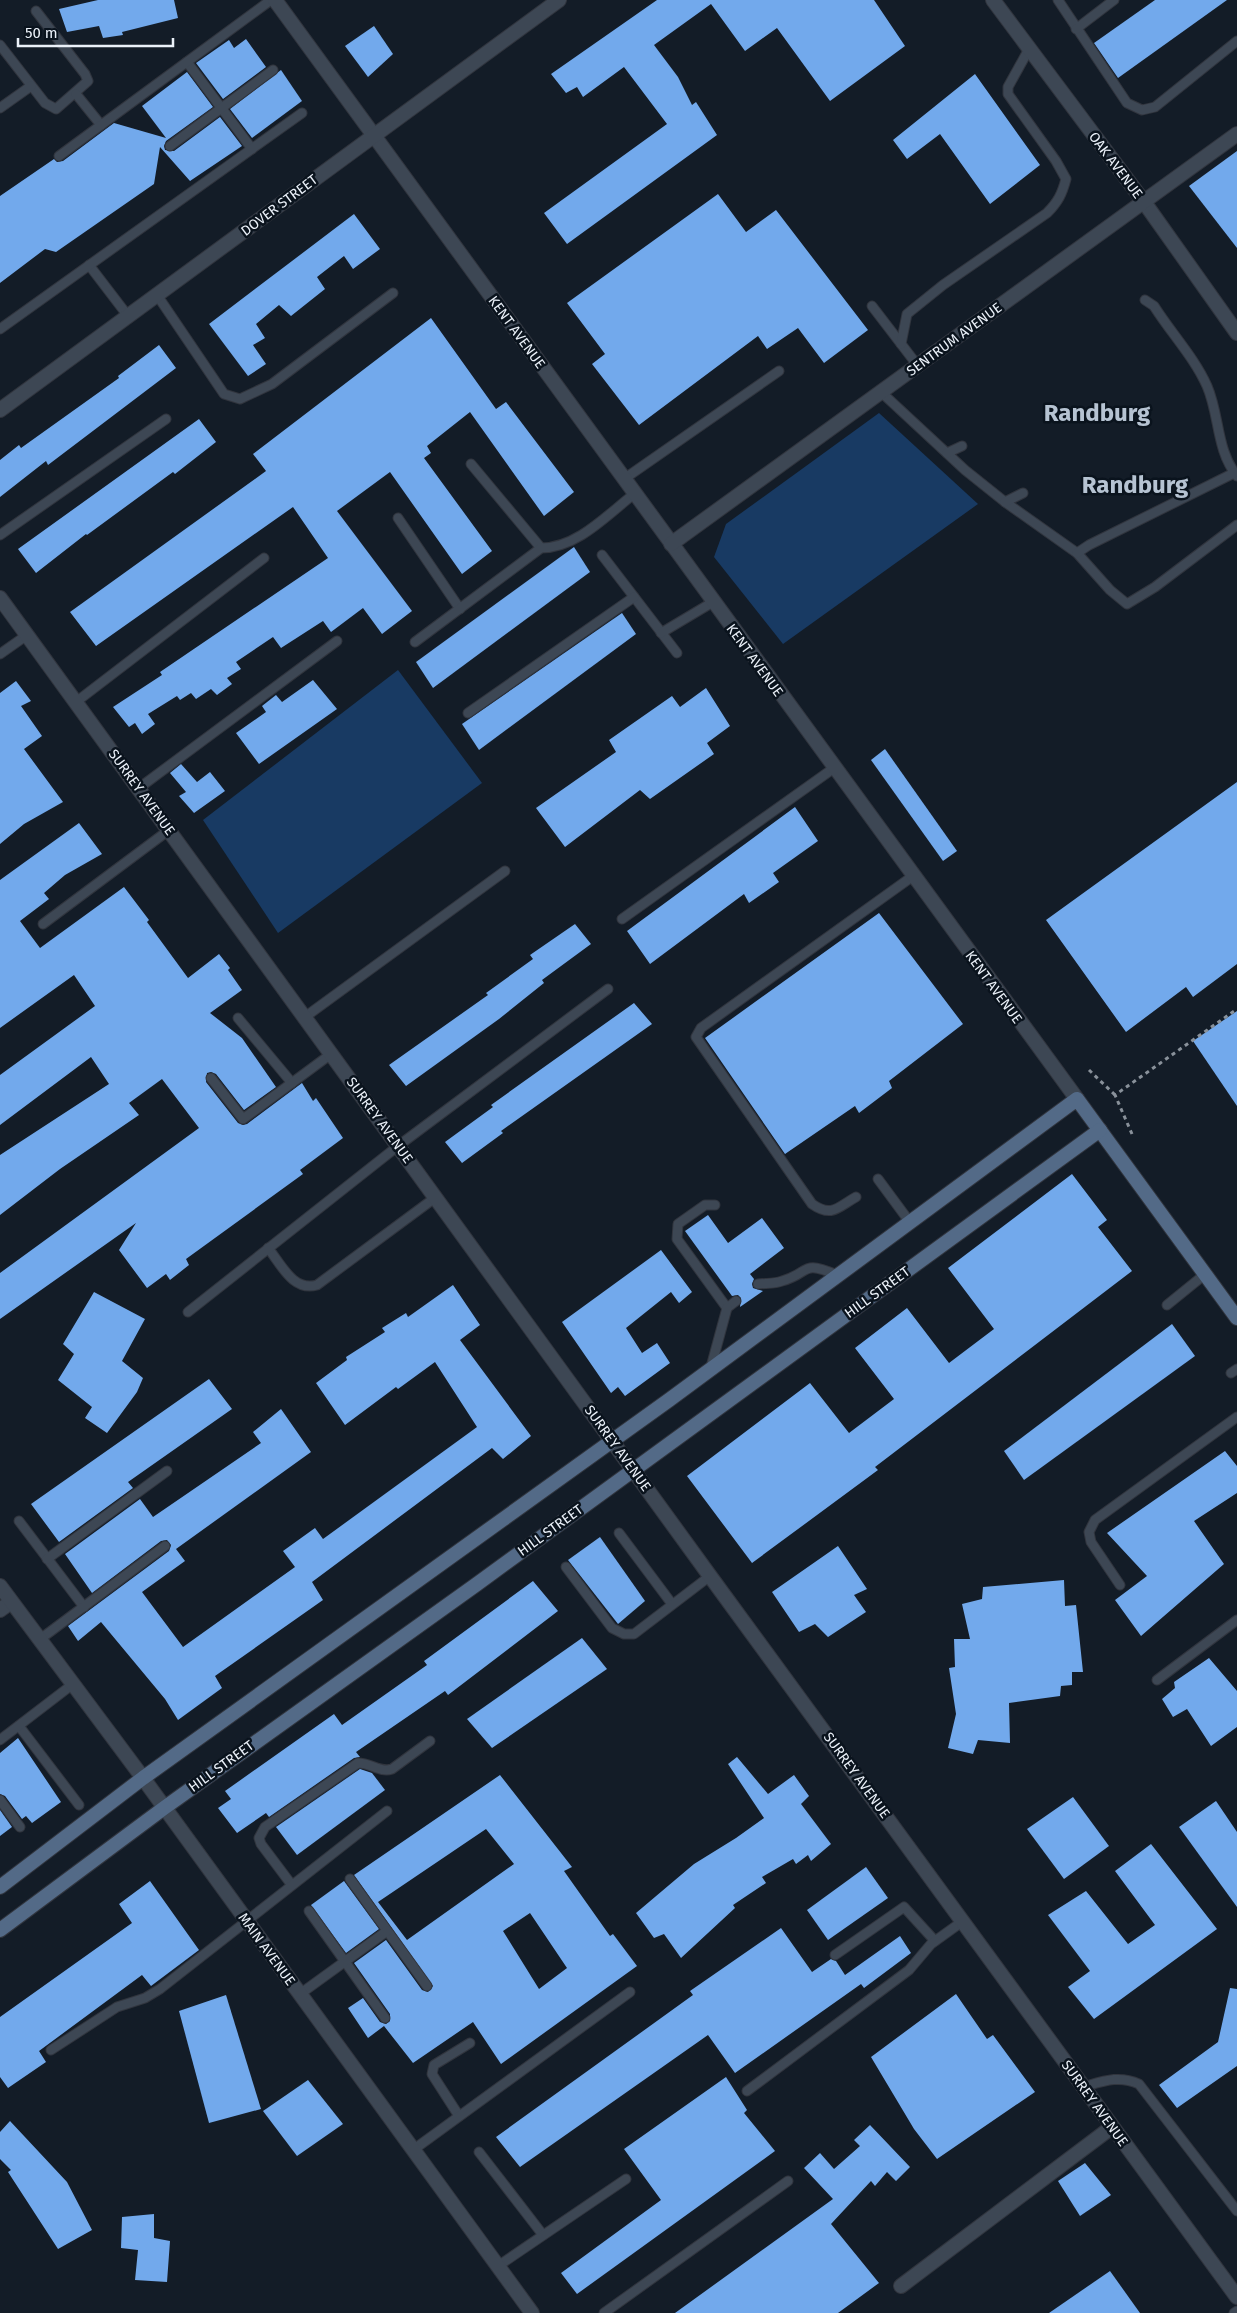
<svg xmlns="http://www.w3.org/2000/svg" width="1237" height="2313" font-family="'Fira Sans',sans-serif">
  <rect width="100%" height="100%" fill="#131c27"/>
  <g fill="#183a63">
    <polygon points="879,413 978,504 783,644 714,557 726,524"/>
    <polygon points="398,670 482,783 278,933 203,820"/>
  </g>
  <g fill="#72a9ec" fill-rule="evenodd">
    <polygon points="98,0 174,0 178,18 122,32 123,35 103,38 99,26 67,32 59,9"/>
    <polygon points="657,0 874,0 905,46 830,101 777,28 745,51 711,4 654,45 678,77 692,105 696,102 717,135 567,244 544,213 667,124 624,67 583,97 577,87 566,93 551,74"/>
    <polygon points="1155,0 1227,0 1118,78 1094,43"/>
    <polygon points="374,26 393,54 368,77 345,46"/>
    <polygon points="246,39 266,67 223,99 196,63 229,40 234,48"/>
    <polygon points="281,70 302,101 252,138 230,109"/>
    <polygon points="187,72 213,107 166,141 164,146 165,150 174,151 220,117 242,146 190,181 160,147 154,184 56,252 45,249 0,283 0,196 54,159 57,162 63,161 114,123 166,138 142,106"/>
    <polygon points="975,74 1040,165 990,204 940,134 907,159 893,140"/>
    <polygon points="1237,151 1237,248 1189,186"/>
    <polygon points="718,194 746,232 776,210 868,330 824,363 798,328 767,349 758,336 639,425 592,364 605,354 567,303"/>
    <polygon points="354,214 380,249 353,269 344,256 317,277 325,289 291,316 279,305 256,324 265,338 253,345 266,364 248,376 209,324"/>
    <polygon points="431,318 496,409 506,402 574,492 544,516 470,412 427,446 431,453 424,458 492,551 462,574 390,472 337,511 412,611 382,634 363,608 331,632 323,621 281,648 273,637 236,662 241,669 227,678 232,684 217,695 211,689 196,699 191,693 180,700 177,696 148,714 155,724 142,734 135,723 129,727 113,707 162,675 160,672 328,558 293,507 96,646 70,612 266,471 253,454"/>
    <polygon points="159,345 176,368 48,465 46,461 0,497 0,460 19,445 21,448 119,378 118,376"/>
    <polygon points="199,419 216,442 175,474 173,472 87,535 86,534 36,573 18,549"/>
    <polygon points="574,547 590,572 433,688 416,662"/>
    <polygon points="622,613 636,634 479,750 462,724"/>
    <polygon points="313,680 337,709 259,764 236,733 266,712 262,706 276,695 282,702"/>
    <polygon points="16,681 31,701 21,706 42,736 24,749 63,802 24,824 0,844 0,693"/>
    <polygon points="706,688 730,726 707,743 714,754 650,799 640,790 565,847 536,808 616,752 609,740 672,696 680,707"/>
    <polygon points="885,749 957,851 943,861 871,760"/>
    <polygon points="181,764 197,782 210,772 225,791 194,813 179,796 186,792 170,773"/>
    <polygon points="1237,782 1237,964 1193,997 1186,987 1126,1032 1046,920"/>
    <polygon points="795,807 818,841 773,873 779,882 749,903 744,894 650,964 627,931"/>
    <polygon points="79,823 102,854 65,875 44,893 49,899 20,921 40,948 124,887 149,920 147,922 188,978 219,954 230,968 228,970 242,990 210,1013 242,1038 276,1087 244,1110 216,1074 211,1072 207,1073 206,1082 238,1123 243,1125 247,1124 302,1083 313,1101 316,1098 343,1138 300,1170 303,1174 186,1259 189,1265 170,1280 166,1274 147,1288 119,1250 136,1223 0,1319 0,1273 199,1128 162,1079 129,1103 139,1115 60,1169 0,1215 0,1155 109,1084 91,1057 0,1125 0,1075 95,1006 74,975 0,1028 0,880"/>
    <polygon points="879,913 963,1024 889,1081 892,1088 859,1113 855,1106 785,1154 705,1038"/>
    <polygon points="575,924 591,944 542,980 544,983 499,1019 406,1086 389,1065 488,995 486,993 533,959 530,955"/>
    <polygon points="634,1003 652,1024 501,1131 503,1133 462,1163 445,1142 493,1107 491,1105"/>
    <polygon points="1237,1011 1237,1106 1193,1041"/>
    <polygon points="1072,1174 1107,1220 1098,1227 1132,1271 875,1467 878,1470 752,1563 687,1476 810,1383 849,1433 894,1399 855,1348 907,1308 949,1363 994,1329 948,1268"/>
    <polygon points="708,1215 728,1243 762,1218 784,1248 750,1274 754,1279 752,1284 753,1288 763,1291 740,1307 741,1298 738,1295 732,1296 685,1231"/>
    <polygon points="661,1250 692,1292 679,1303 671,1292 626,1328 642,1353 657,1343 670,1363 625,1396 618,1387 611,1393 562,1322"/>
    <polygon points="453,1285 480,1325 460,1340 531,1436 503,1459 492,1448 312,1582 323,1600 215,1676 222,1688 178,1720 165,1699 101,1622 78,1641 68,1626 169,1551 171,1545 167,1540 161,1541 92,1593 65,1554 140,1499 153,1517 261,1443 253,1432 281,1409 311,1452 176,1549 185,1561 142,1592 183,1647 295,1567 283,1551 315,1528 323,1539 477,1427 435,1362 398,1389 396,1387 345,1425 316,1383 347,1360 346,1357 385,1332 382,1328 406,1313 408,1317"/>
    <polygon points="94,1292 145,1319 122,1361 143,1378 137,1392 107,1433 85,1418 92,1407 58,1380 74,1354 63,1344"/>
    <polygon points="1172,1324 1195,1356 1024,1480 1004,1451"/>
    <polygon points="209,1379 232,1409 128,1482 133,1488 59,1542 31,1504"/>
    <polygon points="1225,1451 1237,1466 1237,1493 1194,1521 1224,1564 1141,1636 1115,1600 1147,1576 1107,1533"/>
    <polygon points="600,1537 645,1601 618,1624 568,1560"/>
    <polygon points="838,1546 867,1589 854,1595 866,1612 828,1637 815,1624 799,1632 772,1592"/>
    <polygon points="1064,1580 1065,1606 1076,1605 1083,1672 1072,1672 1072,1685 1061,1686 1060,1696 1009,1703 1010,1743 978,1740 973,1754 948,1748 956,1714 949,1668 955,1667 954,1639 970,1639 962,1604 982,1599 983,1587"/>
    <polygon points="533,1581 558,1611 448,1695 445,1691 356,1752 360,1757 354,1758 269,1817 266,1813 237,1833 218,1808 231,1799 225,1791 334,1714 342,1725 427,1665 424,1661"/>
    <polygon points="582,1638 607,1669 492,1748 467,1719"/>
    <polygon points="1209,1658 1237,1691 1237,1727 1211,1746 1187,1709 1173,1717 1162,1699 1175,1688 1174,1682"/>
    <polygon points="18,1738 61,1802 32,1823 26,1816 22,1819 5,1796 0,1794 0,1753"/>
    <polygon points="737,1757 768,1794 794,1775 809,1796 801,1804 831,1844 811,1861 808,1855 796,1864 793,1859 762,1877 766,1883 733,1905 735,1908 681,1958 664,1934 654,1938 636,1913 694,1864 736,1838 764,1818 728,1764"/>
    <polygon points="360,1769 372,1773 385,1790 297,1855 276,1827"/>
    <path d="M500,1775L572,1867L564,1871L610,1936L613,1934L637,1966L501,2064L473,2022L413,2063L384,2026L368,2038L348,2008L363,1998L380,2022L386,2024L390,2021V2014L354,1963L386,1940L422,1990L428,1992L433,1986L354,1875ZM486,1829L514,1864L407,1940L378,1902ZM530,1913L567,1968L539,1989L503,1931Z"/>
    <polygon points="1073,1797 1109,1846 1064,1879 1027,1829"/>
    <polygon points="1216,1801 1237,1832 1237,1907 1179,1827"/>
    <polygon points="0,1810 12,1827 0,1836"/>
    <polygon points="1151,1844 1217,1929 1094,2019 1068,1987 1090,1971 1048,1915 1086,1891 1128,1944 1155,1925 1115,1871"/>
    <polygon points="866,1867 888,1898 828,1940 807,1910"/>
    <polygon points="150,1881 199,1950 151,1986 142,1975 39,2051 46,2062 8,2088 0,2077 0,2017 132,1923 119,1904"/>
    <polygon points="344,1881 379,1929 346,1953 311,1905"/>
    <polygon points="781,1928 812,1972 831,1959 836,1961 845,1975 900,1936 911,1953 864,1988 861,1984 735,2073 708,2035 520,2167 496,2137 693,1995 690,1991"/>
    <polygon points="1230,1988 1237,1989 1237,2066 1177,2108 1159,2085 1218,2042"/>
    <polygon points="956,1994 987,2039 993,2035 1035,2092 937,2159 914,2129 871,2057"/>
    <polygon points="226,1995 261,2109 209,2123 179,2011"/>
    <polygon points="726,2077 747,2110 744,2113 775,2151 577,2294 561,2273 661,2200 624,2149"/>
    <polygon points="308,2080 343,2124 297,2156 263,2111"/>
    <polygon points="10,2121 67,2182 92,2230 58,2249 8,2172 11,2170 0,2159 0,2132"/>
    <polygon points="870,2125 910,2167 896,2181 887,2172 875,2186 871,2181 831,2224 879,2283 838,2313 675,2313 833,2199 804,2168 820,2153 834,2169 860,2146 854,2140"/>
    <polygon points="1085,2163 1111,2195 1080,2216 1058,2181"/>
    <polygon points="154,2214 154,2238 170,2241 167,2282 135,2280 138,2250 121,2248 122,2217"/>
    <polygon points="1110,2271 1140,2313 1049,2313"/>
  </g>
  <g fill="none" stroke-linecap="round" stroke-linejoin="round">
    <g stroke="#31353e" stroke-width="11">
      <g id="service">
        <polyline points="1058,0 1127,103 1142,110 1155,107 1237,41"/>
        <polyline points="1076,29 1114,0"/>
        <polyline points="0,45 45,103 56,109 88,81 85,74 36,11"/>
        <polyline points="187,62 252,149"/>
        <polyline points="76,94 101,125"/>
        <polyline points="0,108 31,86"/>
        <polyline points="170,146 273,70"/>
        <polyline points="59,156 271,0"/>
        <polyline points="89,265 128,316"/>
        <polyline points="157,295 224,394 240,399 272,384 393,293"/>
        <path d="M1145,300L1154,306C1171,333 1194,357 1207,386C1220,416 1216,450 1237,476"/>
        <polyline points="872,306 918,366"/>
        <polyline points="0,329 302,113"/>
        <path d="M901,344L907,314L943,285L1047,213C1058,202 1062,194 1066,179L1056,161L1008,94V87L1029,49"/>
        <polyline points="881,392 965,470 1005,502 1077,553 1110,590 1127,604 1155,587 1237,525"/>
        <polyline points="947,453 962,446"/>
        <polyline points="471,464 541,548"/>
        <polyline points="624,479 779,371"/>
        <polyline points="1005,502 1023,493"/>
        <polyline points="398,518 460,609"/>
        <polyline points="0,535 166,419"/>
        <polyline points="1077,553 1089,545 1234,473"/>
        <polyline points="602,555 677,653"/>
        <polyline points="661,633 713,602"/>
        <path d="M415,642L541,548C577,548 607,515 634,494"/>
        <polyline points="0,654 27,635"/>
        <polyline points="76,702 264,558"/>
        <polyline points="468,713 634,597"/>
        <polyline points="139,788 337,641"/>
        <polyline points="622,919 834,768"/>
        <polyline points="43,924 169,830"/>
        <polyline points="305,1017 505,871"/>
        <polyline points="238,1018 292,1083"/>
        <polyline points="211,1078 243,1119 331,1054"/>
        <polyline points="878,1179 909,1221"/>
        <path d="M856,1197C838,1207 832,1218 812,1204L696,1037L701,1028L913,876"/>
        <polyline points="715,1205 705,1205 678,1224 677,1239 727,1308 736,1301"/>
        <path d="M268,1248C281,1264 293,1292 317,1285L436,1197"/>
        <path d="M758,1284C766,1283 775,1284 782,1281C811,1273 800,1259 837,1275"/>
        <polyline points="1167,1305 1204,1275"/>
        <polyline points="188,1312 398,1146 608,989"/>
        <polyline points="711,1367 727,1308"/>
        <polyline points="1231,1373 1237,1369"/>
        <polyline points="19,1521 84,1607"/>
        <polyline points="619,1533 672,1604"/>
        <polyline points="47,1559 167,1471"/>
        <polyline points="566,1567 612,1628 624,1634 634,1634 710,1576"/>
        <polyline points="1120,1585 1091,1542 1089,1532 1095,1520 1237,1417"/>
        <polyline points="39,1640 165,1546"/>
        <polyline points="1157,1680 1237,1620"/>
        <polyline points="19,1726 79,1805"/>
        <polyline points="0,1740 73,1684"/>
        <polyline points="0,1800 20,1827"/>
        <polyline points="350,1879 427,1986"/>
        <path d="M291,1884L261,1844L259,1838L265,1827L358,1763C371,1763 380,1773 392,1769L430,1741"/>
        <polyline points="309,1911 385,2018"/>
        <polyline points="835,1955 904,1907 935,1941"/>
        <polyline points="300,1994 387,1931"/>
        <polyline points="51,2050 117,2007 145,1998 160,1989 387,1811"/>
        <path d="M1083,2087C1104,2081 1119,2075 1139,2084L1237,2211"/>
        <polyline points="747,2091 909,1970 931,1944 963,1921"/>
        <polyline points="459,2116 432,2074 434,2065 470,2043"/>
        <polyline points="413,2150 630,1992"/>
        <polyline points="479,2152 543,2235"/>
        <polyline points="498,2266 626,2179"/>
        <polyline points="604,2313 788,2181"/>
        <polyline points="1234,2313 1237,2311"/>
      </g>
    </g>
    <g stroke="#31353e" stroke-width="16">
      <g id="minor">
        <polyline points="275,0 1077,1099"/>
        <polyline points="993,0 1144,202 1237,333"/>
        <polyline points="671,544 1237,134"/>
        <polyline points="0,598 710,1576 1237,2297"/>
        <polyline points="0,1610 11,1602"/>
        <polyline points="901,2286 1112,2127"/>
      </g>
    </g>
    <g stroke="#31353e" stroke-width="16">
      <g id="tertiary">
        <polyline points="0,410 559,0"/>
        <polyline points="0,1586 143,1778 532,2313"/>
      </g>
    </g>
    <g stroke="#31353e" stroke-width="16">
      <g id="secondary">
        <polyline points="0,1887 143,1778 669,1400 1077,1099 1237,1318"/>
        <polyline points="0,1930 164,1808 477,1584 1100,1130"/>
      </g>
    </g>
    <g stroke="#89919a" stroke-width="3" stroke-dasharray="4 4" stroke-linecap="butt">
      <polyline points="1089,1070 1115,1095"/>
      <polyline points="1132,1134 1115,1095 1237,1009"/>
    </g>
    <use href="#service" stroke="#3d4754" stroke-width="9"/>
    <use href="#minor" stroke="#3d4754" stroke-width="14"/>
    <use href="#tertiary" stroke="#3d4754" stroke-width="14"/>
    <use href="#secondary" stroke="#536a87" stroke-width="14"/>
  </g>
  <g text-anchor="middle" stroke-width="5" stroke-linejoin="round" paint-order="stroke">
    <g font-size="14" fill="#ebf1f9" stroke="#0a131d">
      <text transform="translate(1116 165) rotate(53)" y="5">OAK AVENUE</text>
      <text transform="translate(279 205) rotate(-37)" y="5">DOVER STREET</text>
      <text transform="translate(517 332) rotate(54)" y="5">KENT AVENUE</text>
      <text transform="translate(954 339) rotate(-36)" y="5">SENTRUM AVENUE</text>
      <text transform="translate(755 660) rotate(54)" y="5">KENT AVENUE</text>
      <text transform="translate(142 792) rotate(54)" y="5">SURREY AVENUE</text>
      <text transform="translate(994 987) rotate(54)" y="5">KENT AVENUE</text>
      <text transform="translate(380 1120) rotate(54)" y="5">SURREY AVENUE</text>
      <text transform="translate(877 1292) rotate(-36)" y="5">HILL STREET</text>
      <text transform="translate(618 1448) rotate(54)" y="5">SURREY AVENUE</text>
      <text transform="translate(550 1530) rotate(-36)" y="5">HILL STREET</text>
      <text transform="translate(221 1766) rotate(-36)" y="5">HILL STREET</text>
      <text transform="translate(857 1775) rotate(54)" y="5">SURREY AVENUE</text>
      <text transform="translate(267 1949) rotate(54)" y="5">MAIN AVENUE</text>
      <text transform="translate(1095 2103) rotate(54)" y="5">SURREY AVENUE</text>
    </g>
    <g font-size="24" font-weight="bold" fill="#b6c3d2" stroke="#0a131d">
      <text x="1097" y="421">Randburg</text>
      <text x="1135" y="493">Randburg</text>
    </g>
  </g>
  <path d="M18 38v8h155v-8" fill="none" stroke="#ebf1f9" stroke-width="2.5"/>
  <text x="25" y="38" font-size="15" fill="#ebf1f9" stroke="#0a131d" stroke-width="4" paint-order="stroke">50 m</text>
</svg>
